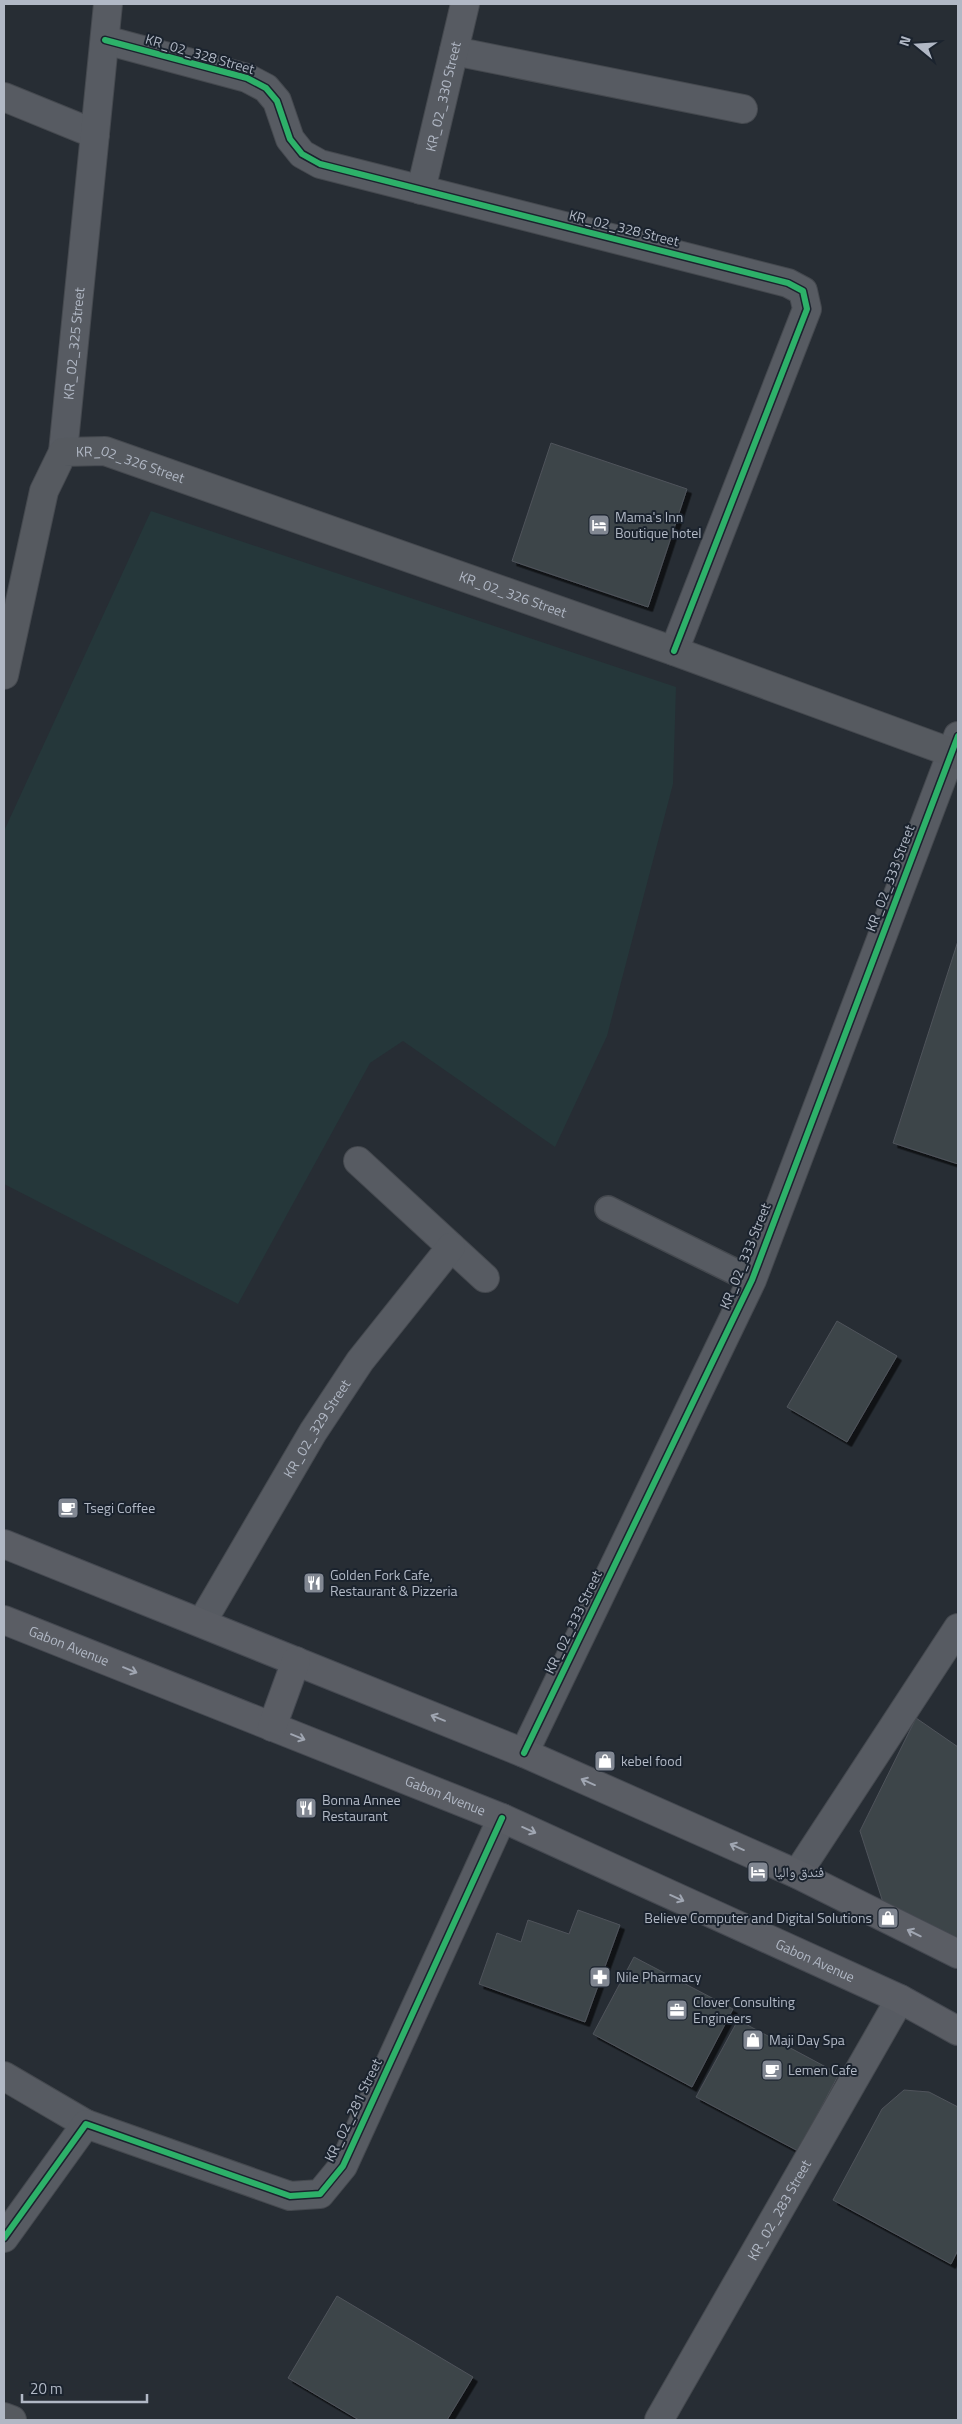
<svg xmlns="http://www.w3.org/2000/svg" width="962" height="2424" font-family="'Titillium Web','Noto Naskh Arabic',sans-serif">
  <defs>
    <filter id="shadow"><feDropShadow dx="4.5" dy="4.5" stdDeviation="0" flood-color="#0009"/></filter>
  </defs>
  <rect width="100%" height="100%" fill="#272d34"/>
  <polygon fill="#25373a" points="151,511 676,687 673,784 607,1036 555,1147 403,1041 370,1063 238,1304 4,1184 4,831"/>
  <g fill="#3e444a" stroke="#4f545b" filter="url(#shadow)">
    <polygon points="551,443 687,489 648,607 512,561"/>
    <polygon points="958,941 958,1164 893,1143"/>
    <polygon points="837,1321 897,1356 847,1442 787,1407"/>
    <polygon points="916,1718 958,1747 958,1951 888,1918 860,1831"/>
    <polygon points="578,1910 620,1925 585,2022 479,1984 497,1933 521,1942 528,1920 569,1934"/>
    <polygon points="634,1957 733,2009 692,2087 593,2034"/>
    <polygon points="738,2020 839,2074 798,2151 696,2097"/>
    <polygon points="904,2090 929,2092 958,2107 958,2250 951,2264 833,2200 882,2109"/>
    <polygon points="337,2296 473,2377 447,2420 359,2420 288,2378"/>
  </g>
  <g fill="none" stroke-linecap="round" stroke-linejoin="round">
    <g stroke="#45494f" stroke-width="28">
      <polyline id="lane" points="608,1209 752,1280"/>
    </g>
    <g stroke="#45494f" stroke-width="30">
      <g id="street">
        <polyline points="105,40 247,78 266,88 277,101 290,139 302,154 320,164 788,283 803,291 807,309 674,651"/>
        <polyline points="454,51 743,109"/>
        <polyline points="4,97 95,134"/>
        <path id="s1" d="M421,190L465,4"/>
        <path id="s2" d="M63,452L108,4"/>
        <polyline points="358,1161 485,1278"/>
        <path id="s3" d="M202,1622L313,1432L360,1361L451,1247"/>
        <polyline points="524,1753 752,1280 958,736"/>
        <polyline points="797,1874 958,1628"/>
        <polyline points="4,2076 86,2124"/>
        <polyline points="4,2238 86,2124 290,2196 320,2194 343,2166 502,1818"/>
        <path id="s4" d="M659,2420L900,1999"/>
      </g>
    </g>
    <g stroke="#45494f" stroke-width="30">
      <g id="secondary">
        <path id="s5" d="M4,675L44,491L63,452L105,451L674,651L958,755"/>
        <polyline points="4,2417 12,2420"/>
      </g>
    </g>
    <g stroke="#454951" stroke-width="30">
      <g id="primary">
        <polyline points="4,1544 524,1753 797,1874 958,1954"/>
        <path id="s6" d="M4,1620L502,1818L900,1999L958,2031"/>
        <polyline points="272,1727 296,1661"/>
      </g>
    </g>
    <use href="#lane" stroke="#575b62" stroke-width="25"/>
    <use href="#street" stroke="#575b62" stroke-width="28"/>
    <use href="#secondary" stroke="#565a60" stroke-width="28"/>
    <use href="#primary" stroke="#5a5d64" stroke-width="28"/>
    <g stroke="#1b232e" stroke-width="9">
      <g id="cycleway">
        <polyline points="105,40 247,78 266,88 277,101 290,139 302,154 320,164 788,283 803,291 807,309 674,651"/>
        <polyline points="524,1753 752,1280 958,736"/>
        <polyline points="4,2238 86,2124 290,2196 320,2194 343,2166 502,1818"/>
      </g>
    </g>
    <use href="#cycleway" stroke="#2db169" stroke-width="6"/>
  </g>
  <defs><path id="oneway-shaft" d="M-6 0H5M1.5-3L5.5 0L1.5 3" fill="none" stroke-width="1.6" stroke-linecap="round" stroke-linejoin="round" transform="scale(1.25)"/></defs>
  <g stroke="#a0a6b2">
    <use href="#oneway-shaft" transform="translate(130 1670) rotate(22)"/>
    <use href="#oneway-shaft" transform="translate(438 1718) rotate(-158)"/>
    <use href="#oneway-shaft" transform="translate(298 1737) rotate(22)"/>
    <use href="#oneway-shaft" transform="translate(588 1782) rotate(-156)"/>
    <use href="#oneway-shaft" transform="translate(529 1830) rotate(24)"/>
    <use href="#oneway-shaft" transform="translate(737 1847) rotate(-156)"/>
    <use href="#oneway-shaft" transform="translate(677 1898) rotate(24)"/>
    <use href="#oneway-shaft" transform="translate(914 1933) rotate(-154)"/>
  </g>
  <defs>
    <g id="hotel-square" transform="scale(1.125)"><rect x="-9" y="-9" width="18" height="18" rx="4" fill="#818792" stroke="#1b232e"/><path d="M-6-4.5h1.5V1H6V5H4.5V3h-9V5H-6ZM-4 0a1.8 1.8 0 1 1 3.6 0ZM.5 0V-2.5h3Q6-2.5 6 0Z" fill="#fff"/></g>
    <g id="cafe-square" transform="scale(1.125)"><rect x="-9" y="-9" width="18" height="18" rx="4" fill="#818792" stroke="#1b232e"/><path d="M-5.5-4.5H6V0H3Q3 3.5 0 3.5H-2.5Q-5.5 3.5-5.5 0ZM3-3.2v2h1.7v-2ZM-6 4.5H4V6H-6Z" fill="#fff"/></g>
    <g id="restaurant-square" transform="scale(1.125)"><rect x="-9" y="-9" width="18" height="18" rx="4" fill="#818792" stroke="#1b232e"/><path d="M-5-6h1v4h1v-4h1v4h1v-4h1v5L-1.5 .5V6h-2V.5L-5-1ZM5-6V6H3V1.5H1.5Q1.5-4 5-6Z" fill="#fff"/></g>
    <g id="shop-square" transform="scale(1.125)"><rect x="-9" y="-9" width="18" height="18" rx="4" fill="#818792" stroke="#1b232e"/><path d="M-5-2.5h2.3a2.7 3.5 0 0 1 5.4 0H5L5.5 6h-11ZM-1.5-2.5h3a1.5 2.3 0 0 0-3 0Z" fill="#fff"/></g>
    <g id="pharmacy-square" transform="scale(1.125)"><rect x="-9" y="-9" width="18" height="18" rx="4" fill="#818792" stroke="#1b232e"/><path d="M-2-6h4v4h4v4h-4v4h-4v-4h-4v-4h4Z" fill="#fff"/></g>
    <g id="office-square" transform="scale(1.125)"><rect x="-9" y="-9" width="18" height="18" rx="4" fill="#818792" stroke="#1b232e"/><path d="M-6-3h4V-5.5h4V-3h4V5H-6ZM-1-4.5V-3h2v-1.5ZM-6 0V1H6V0Z" fill="#fff"/></g>
  </defs>
  <g fill-rule="evenodd">
    <use href="#hotel-square" x="599" y="525"/>
    <use href="#cafe-square" x="68" y="1508"/>
    <use href="#restaurant-square" x="314" y="1583"/>
    <use href="#shop-square" x="605" y="1761"/>
    <use href="#restaurant-square" x="306" y="1808"/>
    <use href="#hotel-square" x="758" y="1872"/>
    <use href="#shop-square" x="888" y="1918"/>
    <use href="#pharmacy-square" x="600" y="1977"/>
    <use href="#office-square" x="677" y="2010"/>
    <use href="#shop-square" x="753" y="2040"/>
    <use href="#cafe-square" x="772" y="2070"/>
  </g>
  <g text-anchor="middle" stroke-width="4" stroke-linejoin="round" paint-order="stroke">
    <g font-size="14" fill="#b1b8c5" stroke="#1b232e">
      <text transform="translate(200 54) rotate(16)" y="5">KR_02_328 Street</text>
      <text dy="5" stroke="none"><textPath href="#s1" startOffset="96">KR_02_330 Street</textPath></text>
      <text transform="translate(624 228) rotate(14)" y="5">KR_02_328 Street</text>
      <text dy="5" stroke="none"><textPath href="#s2" startOffset="109">KR_02_325 Street</textPath></text>
      <text dy="5" stroke="none"><textPath href="#s5" startOffset="301">KR_02_326 Street</textPath></text>
      <text dy="5" stroke="none"><textPath href="#s5" startOffset="706">KR_02_326 Street</textPath></text>
      <text transform="translate(890 878) rotate(-69)" y="5">KR_02_333 Street</text>
      <text transform="translate(745 1256) rotate(-68)" y="5">KR_02_333 Street</text>
      <text dy="5" stroke="none"><textPath href="#s3" startOffset="225">KR_02_329 Street</textPath></text>
      <text transform="translate(573 1622) rotate(-64)" y="5">KR_02_333 Street</text>
      <text dy="5" stroke="none"><textPath href="#s6" startOffset="70">Gabon Avenue</textPath></text>
      <text dy="5" stroke="none"><textPath href="#s6" startOffset="475">Gabon Avenue</textPath></text>
      <text dy="5" stroke="none"><textPath href="#s6" startOffset="880">Gabon Avenue</textPath></text>
      <text transform="translate(353 2110) rotate(-64)" y="5">KR_02_281 Street</text>
      <text dy="5" stroke="none"><textPath href="#s4" startOffset="242">KR_02_283 Street</textPath></text>
    </g>
    <g font-size="14" fill="#b1b8c5" stroke="#1b232e" text-anchor="start">
      <text x="615" y="522">Mama's Inn<tspan x="615" dy="16">Boutique hotel</tspan></text>
      <text x="84" y="1513">Tsegi Coffee</text>
      <text x="330" y="1580">Golden Fork Cafe,<tspan x="330" dy="16">Restaurant &amp; Pizzeria</tspan></text>
      <text x="621" y="1766">kebel food</text>
      <text x="322" y="1805">Bonna Annee<tspan x="322" dy="16">Restaurant</tspan></text>
      <text x="774" y="1877">فندق واليا</text>
      <text x="872" y="1923" text-anchor="end">Believe Computer and Digital Solutions</text>
      <text x="616" y="1982">Nile Pharmacy</text>
      <text x="693" y="2007">Clover Consulting<tspan x="693" dy="16">Engineers</tspan></text>
      <text x="769" y="2045">Maji Day Spa</text>
      <text x="788" y="2075">Lemen Cafe</text>
    </g>
  </g>
  <rect width="962" height="2424" fill="none" stroke="#b1b8c5" stroke-width="10"/>
  <g transform="translate(917 45) rotate(288)" stroke="#1b232e" stroke-width="4" paint-order="stroke">
  <path d="M0-4L9 19L0 12L-9 19Z" fill="#b1b8c5"/>
  <text y="-8" font-size="14" font-weight="bold" text-anchor="middle" fill="#b1b8c5">N</text>
  </g>
  <path d="M22 2394v8h125v-8" fill="none" stroke="#b1b8c5" stroke-width="2.5"/>
  <text x="30" y="2394" font-size="15" fill="#b1b8c5" stroke="#1b232e" stroke-width="4" paint-order="stroke">20 m</text>
</svg>
